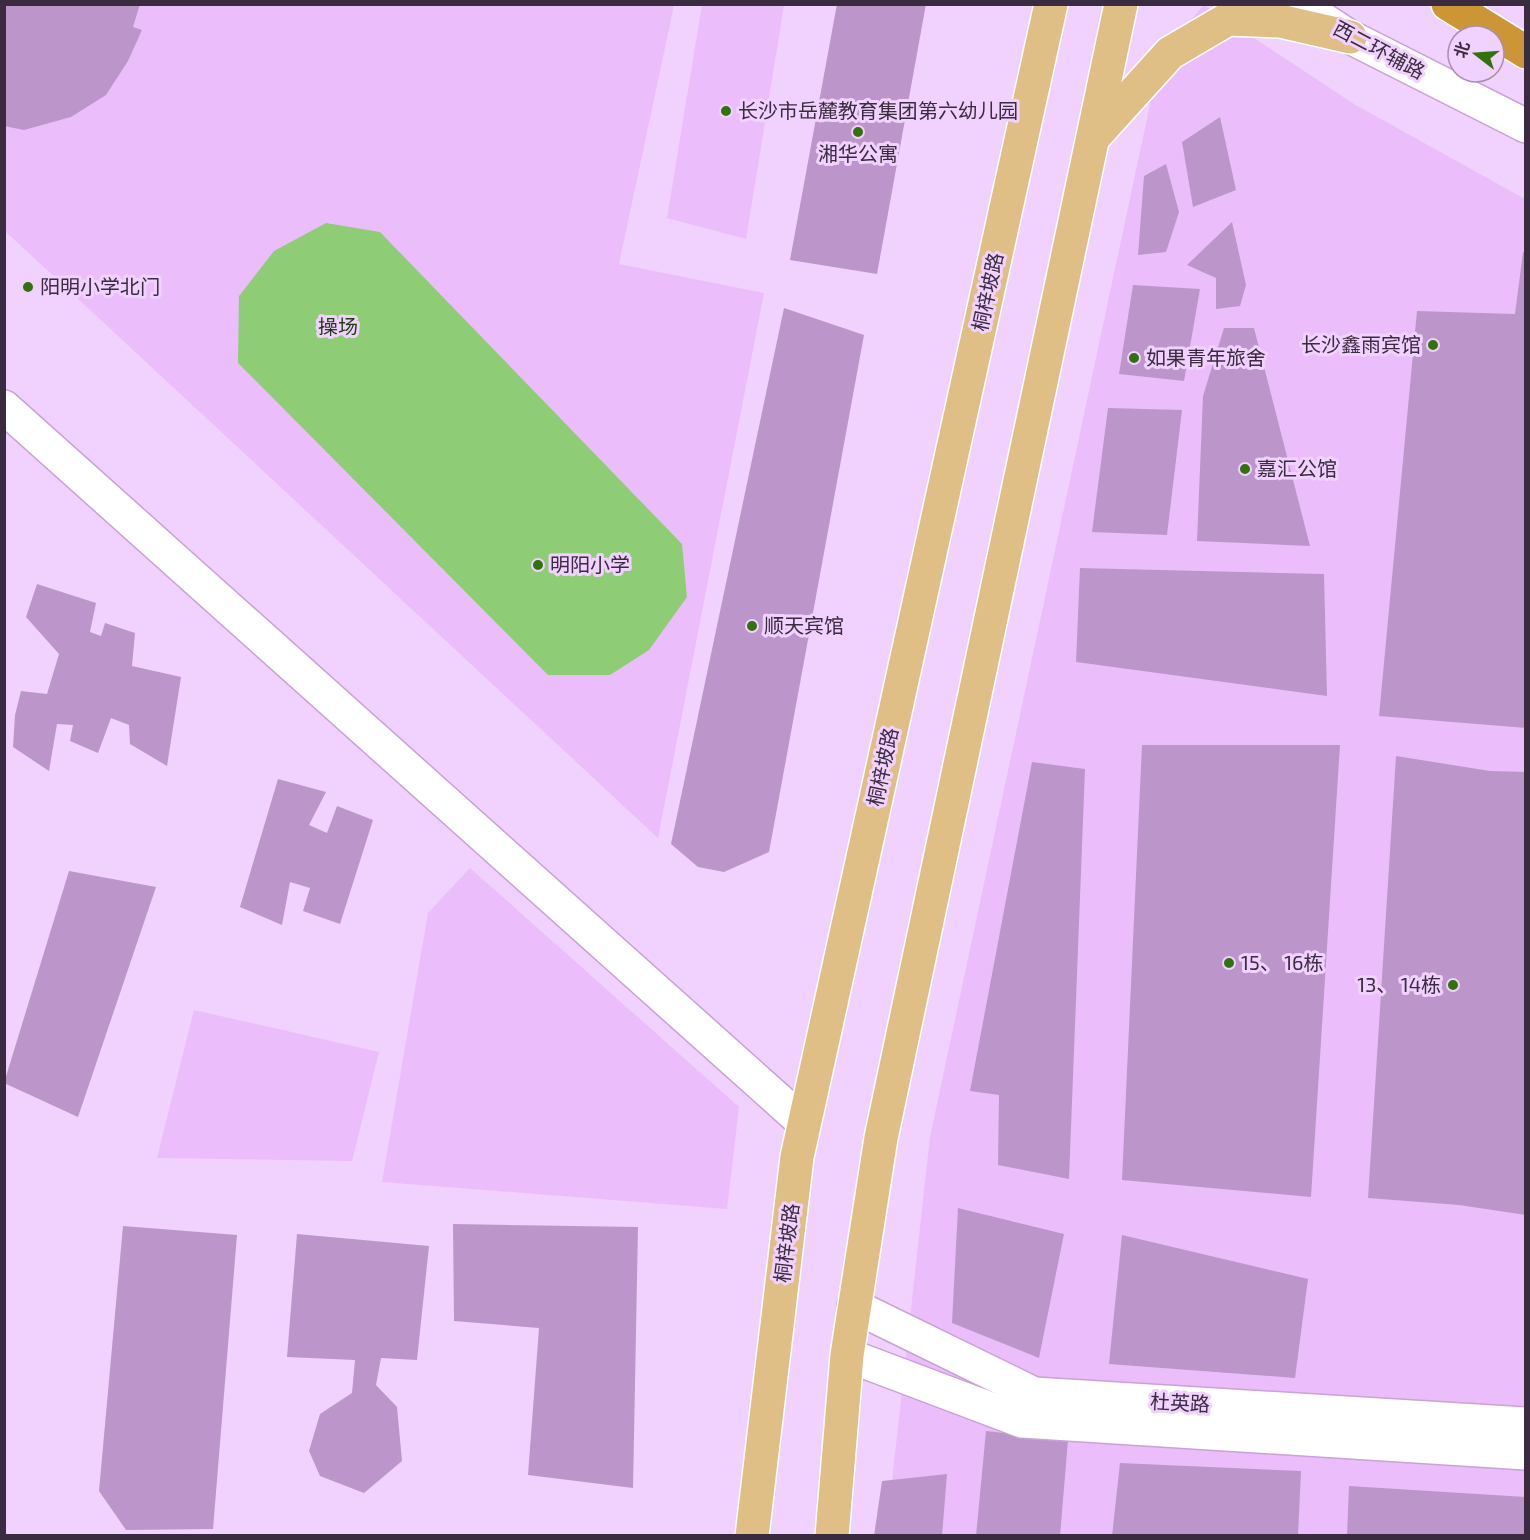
<svg xmlns="http://www.w3.org/2000/svg" width="1530" height="1540" font-family="'Exo 2','Noto Sans SC',sans-serif">
  <rect width="100%" height="100%" fill="#f1d1fd"/>
  <g fill="#ebbefb">
    <polygon points="4,5 674,5 619,264 764,293 658,838 5,231"/>
    <polygon points="702,5 784,5 746,239 667,218"/>
    <polygon points="1204,5 1354,104 1525,199 1525,1535 886,1536 930,1137 1161,53"/>
    <polygon points="470,868 739,1107 727,1209 382,1182 428,913"/>
    <polygon points="194,1010 379,1052 352,1161 157,1158"/>
  </g>
  <polygon fill="#8ecd76" points="326,223 380,232 682,544 687,597 649,650 610,675 548,675 238,363 239,296 274,251"/>
  <g fill="#bc96ca">
    <polygon points="4,4 140,4 133,27 142,30 128,61 106,95 71,117 24,130 4,126"/>
    <polygon points="837,4 926,4 877,274 790,260"/>
    <polygon points="1220,117 1236,190 1193,207 1182,142"/>
    <polygon points="1166,164 1179,212 1166,252 1138,255 1144,176"/>
    <polygon points="1232,222 1246,285 1240,306 1216,309 1216,278 1187,265"/>
    <polygon points="1523,252 1526,252 1526,728 1379,716 1417,311 1515,314"/>
    <polygon points="1133,285 1200,289 1184,381 1119,374"/>
    <polygon points="784,308 864,335 769,852 724,872 698,867 671,844"/>
    <polygon points="1224,328 1254,328 1310,546 1197,541 1203,396"/>
    <polygon points="1108,408 1182,410 1167,535 1092,532"/>
    <polygon points="1080,568 1324,574 1327,696 1076,662"/>
    <polygon points="37,584 96,603 90,632 101,636 105,623 135,633 132,666 181,677 167,766 130,744 129,725 111,718 98,753 70,741 73,725 57,724 49,771 13,747 15,715 21,691 47,694 59,654 26,617"/>
    <polygon points="1142,745 1340,745 1311,1197 1122,1180"/>
    <polygon points="1396,756 1490,771 1526,772 1526,1215 1459,1205 1368,1198"/>
    <polygon points="1032,762 1085,769 1069,1179 998,1165 999,1095 970,1091"/>
    <polygon points="278,779 326,792 309,825 327,833 337,806 373,820 340,924 303,911 310,888 290,882 282,925 240,907"/>
    <polygon points="69,871 156,887 78,1117 4,1083"/>
    <polygon points="958,1208 1064,1234 1039,1358 952,1323"/>
    <polygon points="453,1224 638,1227 633,1488 528,1475 539,1328 454,1321"/>
    <polygon points="123,1226 237,1235 213,1529 126,1530 99,1491"/>
    <polygon points="297,1234 429,1246 417,1360 381,1358 376,1385 397,1407 402,1461 364,1493 320,1476 309,1451 320,1414 352,1393 355,1360 287,1357"/>
    <polygon points="1122,1235 1308,1279 1295,1378 1109,1364"/>
    <polygon points="986,1431 1068,1440 1060,1536 976,1536"/>
    <polygon points="1120,1463 1301,1471 1298,1536 1112,1536"/>
    <polygon points="947,1474 942,1536 874,1536 882,1481"/>
    <polygon points="1349,1486 1526,1497 1526,1536 1347,1536"/>
  </g>
  <g fill="none" stroke-linecap="round" stroke-linejoin="round">
    <g stroke="#c9a2d6" stroke-width="36">
      <g id="minor">
        <polyline points="1299,4 1350,37 1526,126"/>
        <polyline points="4,407 804,1123"/>
        <polyline points="854,1306 1034,1394 1526,1424"/>
        <polyline points="847,1355 1022,1421 1526,1453"/>
      </g>
    </g>
    <g stroke="#fff" stroke-width="36">
      <g id="major">
        <polyline points="1093,138 1170,53 1228,19 1280,21 1350,37"/>
        <polyline points="752,1536 797,1157 1051,4"/>
        <polyline points="832,1536 847,1355 881,1138 1121,4"/>
      </g>
    </g>
    <g stroke="#fff" stroke-width="36">
      <polyline id="highway" points="1448,4 1526,52"/>
    </g>
    <use href="#minor" stroke="#fff" stroke-width="33"/>
    <use href="#major" stroke="#e0bf86" stroke-width="33"/>
    <use href="#highway" stroke="#cc9535" stroke-width="33"/>
  </g>
  <g fill="#32720c" stroke="#f1d1fd" stroke-width="2">
    <circle cx="726" cy="111" r="6"/>
    <circle cx="858" cy="132" r="6"/>
    <circle cx="28" cy="287" r="6"/>
    <circle cx="1433" cy="345" r="6"/>
    <circle cx="1134" cy="358" r="6"/>
    <circle cx="1245" cy="469" r="6"/>
    <circle cx="538" cy="565" r="6"/>
    <circle cx="752" cy="626" r="6"/>
    <circle cx="1229" cy="963" r="6"/>
    <circle cx="1453" cy="985" r="6"/>
  </g>
  <g text-anchor="middle" stroke-width="6" stroke-linejoin="round" paint-order="stroke">
    <g font-size="20" fill="#3a2b40" stroke="#f1d1fd">
      <text transform="translate(1379 50) rotate(28)" y="7">西二环辅路</text>
      <text transform="translate(988 292) rotate(-78)" y="7">桐梓坡路</text>
      <text transform="translate(883 767) rotate(-78)" y="7">桐梓坡路</text>
      <text transform="translate(787 1243) rotate(-83)" y="7">桐梓坡路</text>
      <text transform="translate(1180 1403) rotate(3)" y="7">杜英路</text>
    </g>
    <g font-size="20" fill="#3a2b40" stroke="#f1d1fd" text-anchor="start">
      <text x="738" y="118">长沙市岳麓教育集团第六幼儿园</text>
      <text x="858" y="161" text-anchor="middle">湘华公寓</text>
      <text x="40" y="294">阳明小学北门</text>
      <text x="1421" y="352" text-anchor="end">长沙鑫雨宾馆</text>
      <text x="1146" y="365">如果青年旅舍</text>
      <text x="1257" y="476">嘉汇公馆</text>
      <text x="550" y="572">明阳小学</text>
      <text x="764" y="633">顺天宾馆</text>
      <text x="1241" y="970">15、 16栋</text>
      <text x="1441" y="992" text-anchor="end">13、 14栋</text>
    </g>
    <g font-size="20" fill="#1e3b11" stroke="#f1d1fd">
      <text x="338" y="334">操场</text>
    </g>
  </g>
  <rect width="1530" height="1540" fill="none" stroke="#3a2b40" stroke-width="12"/>
  <g transform="translate(1476 54) rotate(287)"><circle r="28" fill="#f1d1fd" stroke="#a88fb1" stroke-width="1.5"/>
  <path d="M0-4.5L10 22L0 15L-10 22Z" fill="#32720c"/>
  <text y="-9" font-size="16" font-weight="bold" text-anchor="middle" fill="#3a2b40">北</text>
  </g>
</svg>
